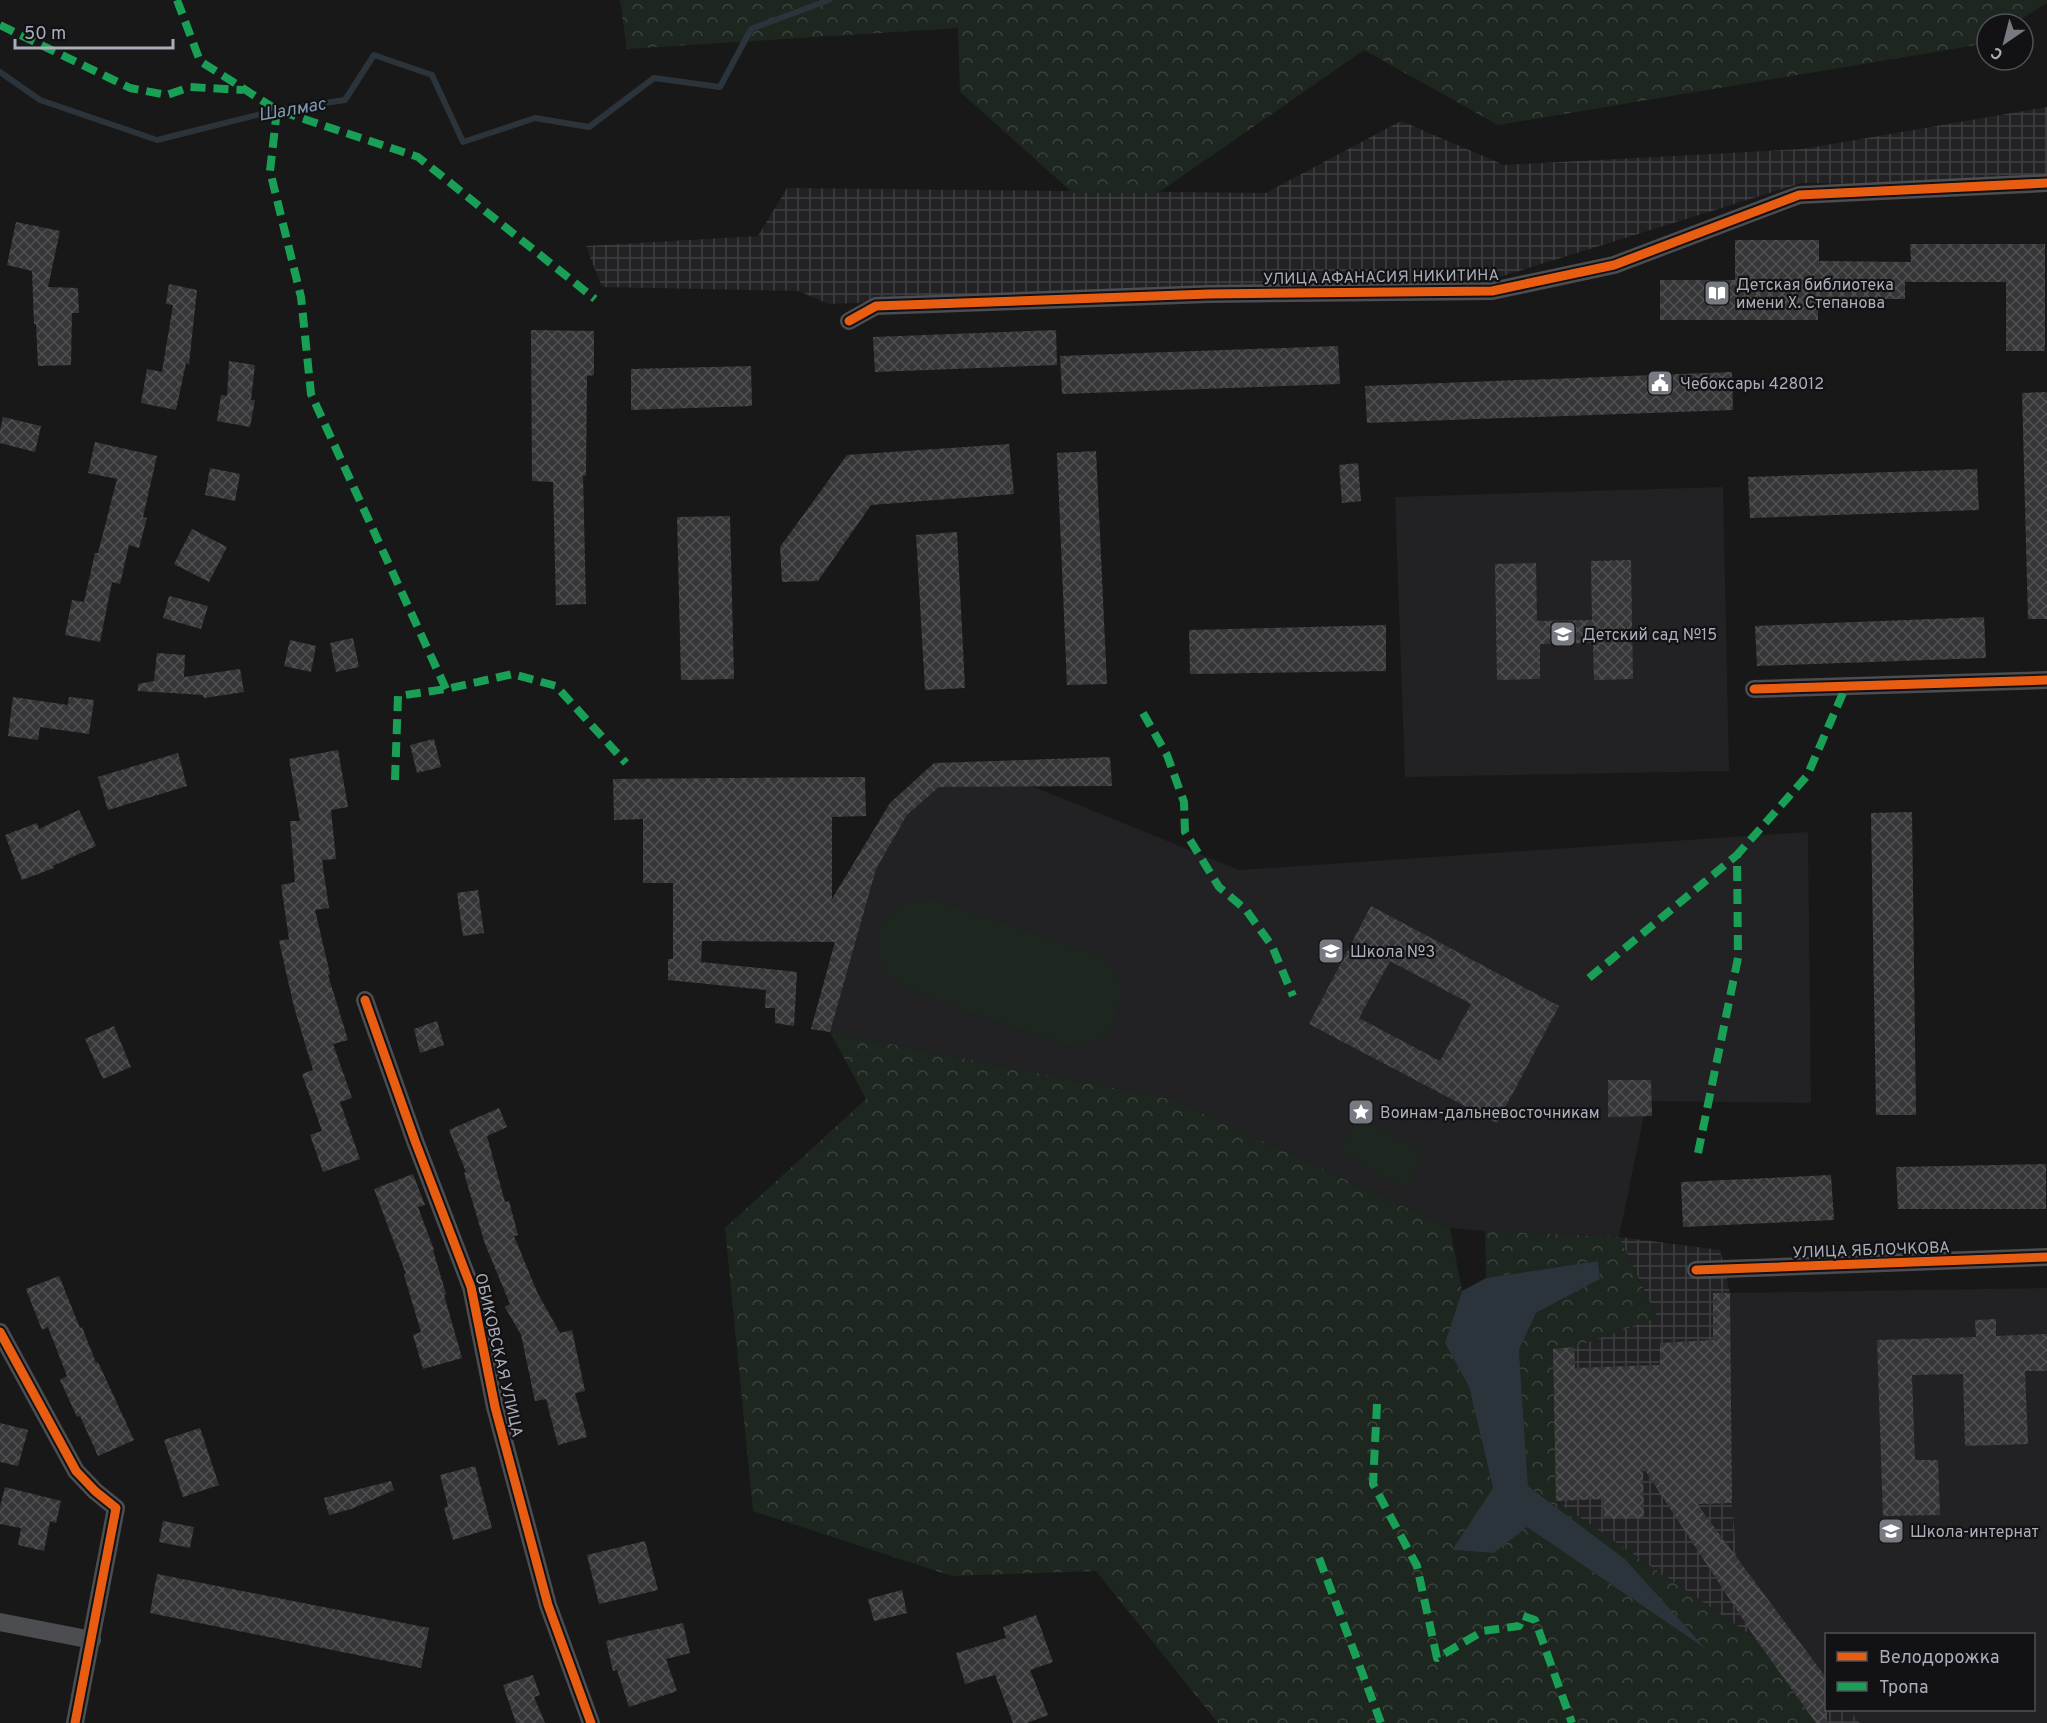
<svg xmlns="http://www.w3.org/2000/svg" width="2047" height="1723" font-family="Overpass,sans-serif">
  <defs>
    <pattern id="industrial-grid" width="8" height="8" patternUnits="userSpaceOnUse" patternTransform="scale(1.5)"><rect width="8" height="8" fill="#222224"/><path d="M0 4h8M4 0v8" fill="none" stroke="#3f4042"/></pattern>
    <pattern id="forest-crowns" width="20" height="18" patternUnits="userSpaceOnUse" patternTransform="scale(1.5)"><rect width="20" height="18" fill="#1e2620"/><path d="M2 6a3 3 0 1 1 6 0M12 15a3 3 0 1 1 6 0" fill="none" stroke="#3c433e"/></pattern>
    <pattern id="building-cross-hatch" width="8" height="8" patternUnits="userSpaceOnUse" patternTransform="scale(1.5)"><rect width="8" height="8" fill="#363638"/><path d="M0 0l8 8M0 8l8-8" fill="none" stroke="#505153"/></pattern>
  </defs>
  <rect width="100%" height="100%" fill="#181818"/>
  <g fill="#222224">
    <polygon points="1723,487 1729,771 1405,777 1395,497"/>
    <polygon points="1029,785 1239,870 1808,832 1811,1103 1647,1101 1619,1237 1485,1231 1450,1228 1174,1100 830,1032 876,869 907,815 939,787"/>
    <polygon points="2047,1288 2047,1723 1860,1723 1849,1710 2034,1710 2034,1634 1826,1634 1826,1679 1737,1560 1732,1503 1730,1293"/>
  </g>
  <g fill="url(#industrial-grid)">
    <polygon points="2047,107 2047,187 1802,183 1493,279 828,304 799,291 602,287 586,246 758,236 787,188 1266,193 1401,121 1504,165 1803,149"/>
    <polygon points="1619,1237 1720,1250 1730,1293 1732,1503 1737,1560 1826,1710 1849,1710 1860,1723 1816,1723 1755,1638 1556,1501 1553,1349 1574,1347 1657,1317"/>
  </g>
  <g fill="#1e2620">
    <polygon points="932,899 1097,955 1119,974 1122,997 1111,1029 1096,1041 1067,1045 908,990 883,973 876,945 881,923 902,904"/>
    <polygon points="1359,1117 1425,1154 1405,1189 1340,1152"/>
  </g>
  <g fill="url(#forest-crowns)">
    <polygon points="620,0 2047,0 2047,3 2013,24 1987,24 1987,41 1982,44 1498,125 1364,50 1158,193 1073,193 960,92 958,28 627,49"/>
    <polygon points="830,1032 1174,1100 1450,1228 1462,1291 1446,1343 1469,1387 1493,1488 1452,1550 1494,1553 1527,1526 1703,1647 1625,1559 1528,1486 1519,1350 1536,1313 1600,1279 1598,1261 1486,1278 1485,1231 1619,1237 1657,1318 1574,1347 1553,1349 1556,1501 1755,1638 1816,1723 1218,1723 1096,1571 952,1576 753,1511 725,1228 866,1099"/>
  </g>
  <polygon fill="#2b333b" points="1598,1261 1600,1279 1536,1313 1519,1350 1528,1486 1625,1559 1706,1649 1527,1527 1494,1553 1452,1550 1493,1488 1469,1387 1445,1343 1462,1291 1486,1278"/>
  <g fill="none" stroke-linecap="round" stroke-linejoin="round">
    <polyline stroke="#2b333b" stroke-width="6" points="0,72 40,100 157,140 277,110 345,100 374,55 432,75 463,142 535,118 589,127 654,78 720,87 751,29 829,0"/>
  </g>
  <g fill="url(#building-cross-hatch)" fill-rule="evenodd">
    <polygon points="16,222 60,231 48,287 78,288 79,313 72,313 71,365 38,366 36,324 34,324 32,271 7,265"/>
    <polygon points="1735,240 1819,240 1819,261 1911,262 1910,244 2045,244 2045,351 2006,351 2006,282 1905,282 1905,299 1818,299 1818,320 1660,320 1660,280 1735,280"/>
    <polygon points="169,284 197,290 189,364 186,363 176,410 141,403 147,369 162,372 173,305 166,304"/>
    <polygon points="531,330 594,331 594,375 587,376 586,476 583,475 586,604 556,605 553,482 532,481"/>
    <polygon points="1056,330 1057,365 875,372 873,337"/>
    <polygon points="1338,346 1340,384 1062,394 1060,356"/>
    <polygon points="229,361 255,365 251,400 255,400 250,427 217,421 221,395 227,396"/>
    <polygon points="751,366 752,406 631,410 631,369"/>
    <polygon points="1732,372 1733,410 1367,423 1365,386"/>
    <polygon points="2047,392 2047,619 2028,619 2022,393"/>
    <polygon points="3,417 41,426 35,452 0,443 0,430"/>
    <polygon points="95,442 157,456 143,517 147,518 139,548 129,545 120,584 112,582 100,642 65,635 72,600 84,602 95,553 98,553 117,479 88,473"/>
    <polygon points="1009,444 1014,494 871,505 818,581 782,582 780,547 847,455"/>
    <polygon points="1096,451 1107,684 1067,685 1057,453"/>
    <polygon points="1358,463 1361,501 1342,503 1339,465"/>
    <polygon points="210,468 240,474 235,501 205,495"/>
    <polygon points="1977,469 1979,510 1750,518 1748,477"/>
    <polygon points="730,516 734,679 681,680 677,517"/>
    <polygon points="192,529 227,547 209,582 174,564"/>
    <polygon points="957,532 965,688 925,690 916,535"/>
    <polygon points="1631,560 1633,679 1594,680 1593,643 1540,644 1540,679 1497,680 1495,564 1536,563 1537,621 1592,620 1591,561"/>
    <polygon points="169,596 208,606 201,629 163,618"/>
    <polygon points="1984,617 1986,658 1757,666 1755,626"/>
    <polygon points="1386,625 1386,671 1190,674 1189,630"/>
    <polygon points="353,638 359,667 336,672 330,643"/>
    <polygon points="290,640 316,646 311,672 284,666"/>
    <polygon points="157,653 185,655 184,677 240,669 244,692 204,698 203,695 138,691 138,684 154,681"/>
    <polygon points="13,697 68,705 69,697 94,700 89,734 40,727 38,740 8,736"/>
    <polygon points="434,739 441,767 417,773 410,745"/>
    <polygon points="338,750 348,807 331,810 336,859 322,860 329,908 315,910 330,974 328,975 348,1040 333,1044 352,1098 340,1102 360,1159 323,1172 310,1135 322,1131 302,1074 313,1070 294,1007 279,941 289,939 281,885 295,882 290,821 300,821 289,759"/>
    <polygon points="178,753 187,786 108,810 98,777"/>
    <polygon points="1110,757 1112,786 939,787 907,815 876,869 830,1032 811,1029 835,942 702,941 701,962 797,972 794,1026 775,1023 775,1008 765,1008 766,990 668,980 668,959 673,959 673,883 643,883 643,819 614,820 613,779 865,777 866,816 832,817 832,899 890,803 934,763"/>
    <polygon points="79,810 96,846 53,866 54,868 22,880 5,835 37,823 39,829"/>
    <polygon points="1912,812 1916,1115 1876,1115 1871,813"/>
    <polygon points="478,890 484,933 463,936 457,893"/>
    <path d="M1371,906L1559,1006L1497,1123L1309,1024ZM1390,961L1471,1004L1440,1061L1359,1018Z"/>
    <polygon points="437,1021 444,1045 420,1053 414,1029"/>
    <polygon points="114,1026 131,1067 103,1079 85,1039"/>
    <polygon points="1608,1080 1651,1080 1652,1116 1608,1117"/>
    <polygon points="499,1108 507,1127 487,1136 505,1202 509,1201 518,1235 514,1236 538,1294 560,1333 572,1330 585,1391 575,1393 587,1437 558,1445 546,1399 535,1401 521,1335 505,1307 510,1304 485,1244 464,1173 466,1172 449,1130"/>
    <polygon points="2046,1164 2046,1209 1898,1209 1896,1167"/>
    <polygon points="413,1174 425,1205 418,1207 434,1250 433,1250 446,1294 444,1295 462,1358 423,1369 413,1335 421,1332 404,1275 406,1274 374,1189"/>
    <polygon points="1831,1175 1834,1220 1683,1227 1681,1182"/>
    <polygon points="59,1276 80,1328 82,1327 96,1363 98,1362 134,1440 98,1456 80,1416 77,1417 60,1380 67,1376 48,1327 42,1330 26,1289"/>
    <polygon points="1713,1293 1730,1293 1732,1503 1697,1504 1827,1679 1827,1723 1816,1723 1755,1638 1643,1467 1644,1518 1604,1519 1603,1499 1556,1501 1553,1349 1574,1347 1575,1368 1660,1365 1660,1343 1713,1340"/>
    <polygon points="1996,1319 1996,1336 2047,1334 2047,1371 2025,1371 2028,1444 1965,1446 1963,1374 1912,1375 1915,1460 1938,1460 1940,1515 1883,1516 1877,1340 1976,1337 1975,1320"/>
    <polygon points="0,1423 28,1430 18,1466 0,1462"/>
    <polygon points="200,1428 219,1485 183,1497 164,1440"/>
    <polygon points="475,1466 492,1528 453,1540 444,1508 448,1506 440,1475"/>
    <polygon points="391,1481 394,1490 351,1509 329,1515 324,1498"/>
    <polygon points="5,1487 61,1501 56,1523 50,1521 44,1551 18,1545 21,1528 0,1524 0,1507"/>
    <polygon points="163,1521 194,1527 190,1548 159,1542"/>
    <polygon points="645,1541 658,1590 599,1604 587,1555"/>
    <polygon points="157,1574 429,1628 421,1668 150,1613"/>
    <polygon points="902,1590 907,1613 874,1621 868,1599"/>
    <polygon points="1036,1615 1053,1662 1030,1670 1048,1715 1027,1723 1013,1723 995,1675 965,1684 956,1653 1006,1638 1003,1627"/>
    <polygon points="683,1623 690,1653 666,1659 677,1691 629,1707 617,1670 613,1671 606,1641"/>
    <polygon points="533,1675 540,1695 534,1697 545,1723 516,1723 503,1685"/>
  </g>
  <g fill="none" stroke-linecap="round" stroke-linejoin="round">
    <g stroke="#4c4d51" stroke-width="18">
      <polyline points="849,321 876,306 1209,294 1492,291 1614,265 1799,195 2047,183"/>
      <polyline points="1754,689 2047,680"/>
      <polyline points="365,1000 415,1141 471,1287 495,1407 548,1605 591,1723"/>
      <polyline points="1696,1270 2047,1257"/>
      <polyline points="0,1332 76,1471 95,1491 116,1508 75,1723"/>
      <polyline points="0,1622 92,1640"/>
    </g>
    <g stroke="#1a9f57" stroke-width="8" stroke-dasharray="15 8" stroke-linecap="butt">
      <polyline points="177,0 200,61 277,110 418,157 595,299"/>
      <polyline points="0,25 130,88 167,95 190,87 243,90"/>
      <polyline points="277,110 270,171 301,297 311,394 446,689"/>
      <polyline points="1143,713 1167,755 1184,802 1185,832 1219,887 1246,910 1272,946 1293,996"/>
      <polyline points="395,780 398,696 446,689 513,674 556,686 626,763"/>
      <polyline points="1589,978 1737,855"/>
      <polyline points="1698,1153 1738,958 1737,855 1807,776 1846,686"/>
      <polyline points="1377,1404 1373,1484 1417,1566 1437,1658 1483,1631 1519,1626 1523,1616 1535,1620 1572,1723"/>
      <polyline points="1319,1558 1381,1723"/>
    </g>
    <g stroke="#121215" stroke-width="13">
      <g id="cycleway">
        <polyline points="849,321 876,306 1209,294 1492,291 1614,265 1799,195 2047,183"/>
        <polyline points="1754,689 2047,680"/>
        <polyline points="365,1000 415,1141 471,1287 495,1407 548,1605 591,1723"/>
        <polyline points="1696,1270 2047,1257"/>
        <polyline points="0,1332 76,1471 95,1491 116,1508 75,1723"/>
      </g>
    </g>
    <use href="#cycleway" stroke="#e95d12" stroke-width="9"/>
  </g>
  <defs>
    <g id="library-square" transform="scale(1.35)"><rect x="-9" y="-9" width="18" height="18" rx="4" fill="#777a81" stroke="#121215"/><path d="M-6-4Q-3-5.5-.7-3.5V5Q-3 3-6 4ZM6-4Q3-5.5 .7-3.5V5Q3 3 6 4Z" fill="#fff"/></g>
    <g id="civic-square" transform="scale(1.35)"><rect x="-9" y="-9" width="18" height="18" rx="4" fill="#777a81" stroke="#121215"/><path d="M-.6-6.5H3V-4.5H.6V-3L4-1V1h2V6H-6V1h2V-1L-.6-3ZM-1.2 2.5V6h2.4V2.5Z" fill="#fff"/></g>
    <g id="school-square" transform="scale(1.35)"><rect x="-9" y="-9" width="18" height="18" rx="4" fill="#777a81" stroke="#121215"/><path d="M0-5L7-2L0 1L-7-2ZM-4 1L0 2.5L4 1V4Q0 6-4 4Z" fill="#fff"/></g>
    <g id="sight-square" transform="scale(1.35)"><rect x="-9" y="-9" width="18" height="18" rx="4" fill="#777a81" stroke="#121215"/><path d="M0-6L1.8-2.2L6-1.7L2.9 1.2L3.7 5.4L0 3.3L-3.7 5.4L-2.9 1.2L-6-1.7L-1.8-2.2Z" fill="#fff"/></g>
  </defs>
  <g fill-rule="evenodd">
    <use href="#library-square" x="1717" y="293"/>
    <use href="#civic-square" x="1660" y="383"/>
    <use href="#school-square" x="1563" y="634"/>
    <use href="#school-square" x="1331" y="951"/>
    <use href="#sight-square" x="1361" y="1112"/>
    <use href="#school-square" x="1891" y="1531"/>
  </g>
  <g text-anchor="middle" stroke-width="4.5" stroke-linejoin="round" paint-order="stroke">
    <g font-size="16" fill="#aaaeb9" stroke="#121215">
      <text transform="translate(1381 276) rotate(-1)" y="6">УЛИЦА АФАНАСИЯ НИКИТИНА</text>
      <text transform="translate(1871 1249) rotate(-2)" y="6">УЛИЦА ЯБЛОЧКОВА</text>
      <text transform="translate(500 1355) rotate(77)" y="6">ОБИКОВСКАЯ УЛИЦА</text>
    </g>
    <g font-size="16" fill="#aaaeb9" stroke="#121215" text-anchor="start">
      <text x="1736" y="290">Детская библиотека<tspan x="1736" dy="18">имени Х. Степанова</tspan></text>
      <text x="1680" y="389">Чебоксары 428012</text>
      <text x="1582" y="640">Детский сад №15</text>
      <text x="1350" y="957">Школа №3</text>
      <text x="1380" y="1118">Воинам-дальневосточникам</text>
      <text x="1910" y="1537">Школа-интернат</text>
    </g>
    <g font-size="18" font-style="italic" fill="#819ab4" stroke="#121215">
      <text transform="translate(292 109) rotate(-10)" y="6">Шалмас</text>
    </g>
  </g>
  <rect x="1825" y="1633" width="210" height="78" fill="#121215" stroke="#4f5057" stroke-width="1.5"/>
  <rect x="1837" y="1652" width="30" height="9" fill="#e95d12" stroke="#4f5057" stroke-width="1.5"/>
  <text x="1879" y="1663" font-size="18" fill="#aaaeb9">Велодорожка</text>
  <rect x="1837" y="1682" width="30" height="9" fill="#1a9f57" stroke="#4f5057" stroke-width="1.5"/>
  <text x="1879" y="1693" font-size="18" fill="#aaaeb9">Тропа</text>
  <g transform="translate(2005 42) rotate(215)"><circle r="28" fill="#121215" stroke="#4f5057" stroke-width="1.5"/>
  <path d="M0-4.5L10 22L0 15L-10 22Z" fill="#777a81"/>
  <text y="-9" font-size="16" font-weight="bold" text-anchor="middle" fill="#aaaeb9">С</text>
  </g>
  <path d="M15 39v9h158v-9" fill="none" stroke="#aaaeb9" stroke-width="3"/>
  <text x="24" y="39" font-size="18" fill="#aaaeb9" stroke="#121215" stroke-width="4.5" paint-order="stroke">50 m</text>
</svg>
